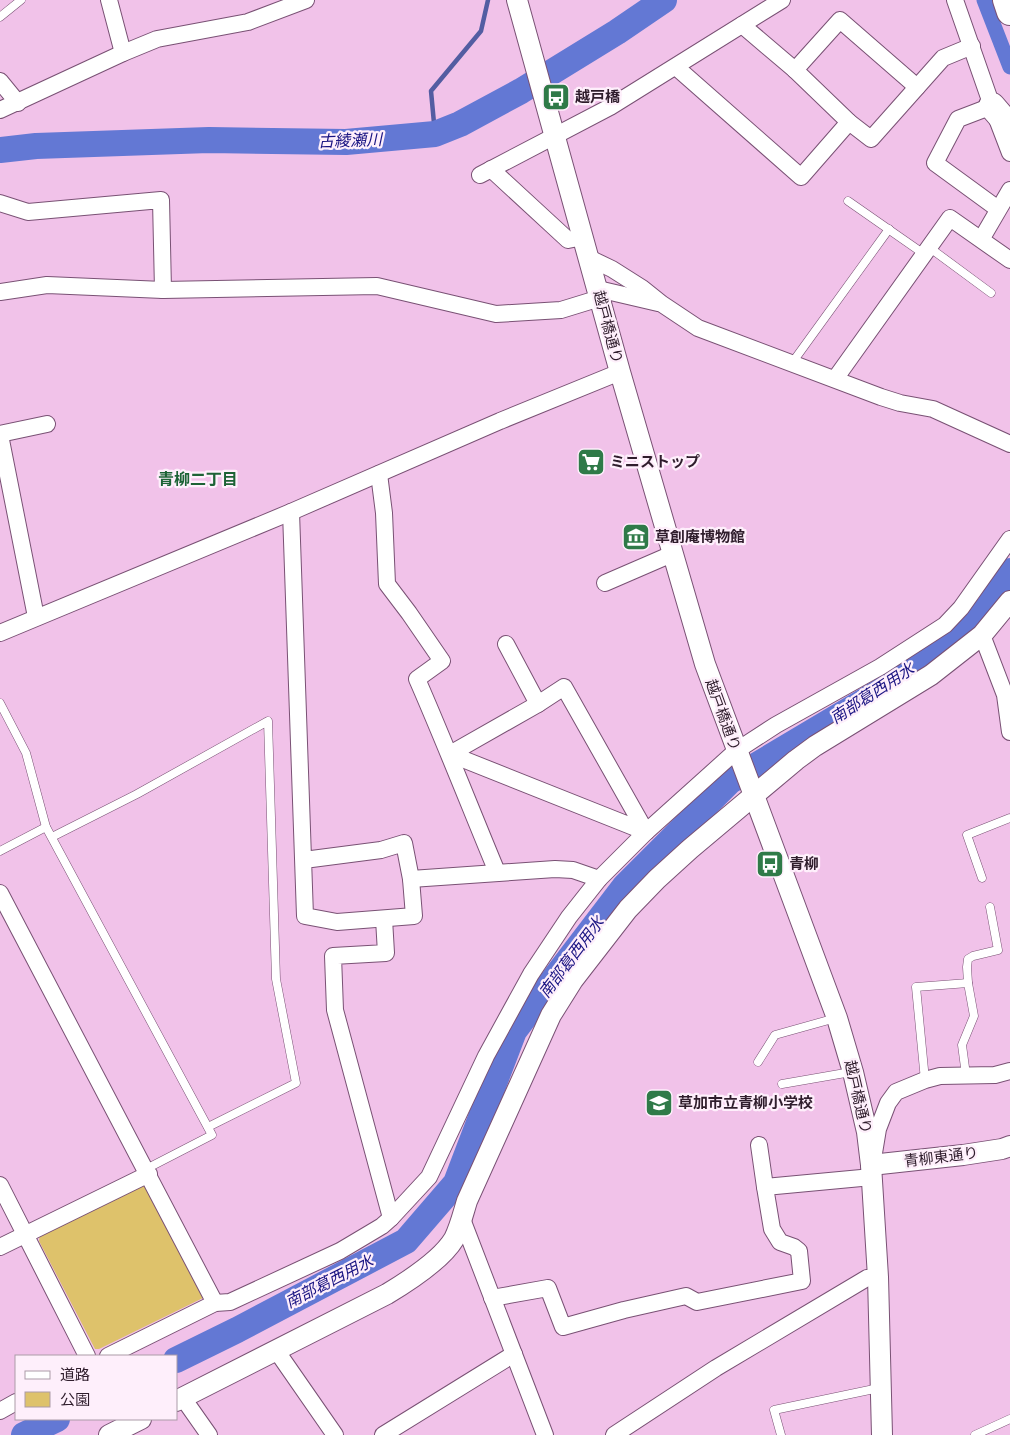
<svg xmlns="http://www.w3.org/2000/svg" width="1010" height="1435" font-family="'Playfair Display','Noto Sans JP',serif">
  <rect width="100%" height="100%" fill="#f1c2e9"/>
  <polygon fill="#dec26b" points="147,1180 204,1293 203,1298 99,1349 95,1349 39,1241 40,1233"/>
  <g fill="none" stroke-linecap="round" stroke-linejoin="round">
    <polyline stroke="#535da2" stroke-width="4.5" points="435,134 431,91 481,31 488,0"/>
    <polyline stroke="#6378d4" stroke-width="15" points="984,0 1010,67"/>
    <g stroke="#6378d4" stroke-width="26">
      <polyline points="0,150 36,146 209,140 346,142 435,134 460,124 521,91 617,32 664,0"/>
      <polyline points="176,1360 237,1330 406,1241 456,1183 514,1031 625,886 730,781 888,687 988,608 1010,571"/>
      <polyline points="24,1435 57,1419"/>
    </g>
    <g stroke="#795174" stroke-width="9">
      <g id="service">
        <polyline points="0,17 21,0"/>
        <polyline points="848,201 924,254"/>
        <polyline points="930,248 991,293"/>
        <polyline points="792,363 889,229"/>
        <polyline points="0,703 26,753 46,827 212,1135 146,1169"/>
        <polyline points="52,837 137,794 268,721 276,979 296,1083 208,1127"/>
        <polyline points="0,851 46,827"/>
        <polyline points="982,878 967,835 1010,818"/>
        <polyline points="758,1062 775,1035 836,1018"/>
        <polyline points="966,1075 962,1045 974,1016 968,983 967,967 968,959 973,956 998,950 990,907"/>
        <polyline points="925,1080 916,987 968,983"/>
        <polyline points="782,1084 851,1072"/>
        <polyline points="781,1435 774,1410 879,1388"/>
        <polyline points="975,1435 1010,1419"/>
      </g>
    </g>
    <g stroke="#795174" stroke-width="18">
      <g id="minor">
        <polyline points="109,0 123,53"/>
        <polyline points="955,0 992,106 1010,153"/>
        <polyline points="742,25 795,70 849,122 871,139 943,58 972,46"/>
        <polyline points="676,67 801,177 849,122"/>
        <polyline points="795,70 840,20 917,87"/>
        <polyline points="0,81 18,103"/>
        <polyline points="992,106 958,119 935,163 998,209"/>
        <polyline points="0,110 123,53 157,39 248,22 306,0"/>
        <polyline points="491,169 568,240 583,237"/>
        <polyline points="480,175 610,107 782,0"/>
        <polyline points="0,203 28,212 161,200 163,290"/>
        <polyline points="982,238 1010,190"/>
        <polyline points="589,258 612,269 642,288 662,304 698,328 881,397 900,403 933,409 1010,444"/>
        <polyline points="598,289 658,303"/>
        <polyline points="0,292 47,285 163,290 377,286 496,314 561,310 600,298"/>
        <polyline points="835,379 950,218 1010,260"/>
        <polyline points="0,434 47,424"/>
        <polyline points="0,435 36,617"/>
        <path d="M379,474L384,513L387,584L409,613L442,661L417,679C445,743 470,807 497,872"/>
        <polyline points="291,512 305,916 337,922 414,916 411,879 404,843 381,850 304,860"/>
        <polyline points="605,583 672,554"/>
        <polyline points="0,633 291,512 500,421 620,372"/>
        <polyline points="982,635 1005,695 1010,732"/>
        <polyline points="506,644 538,704"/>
        <polygon points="564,687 646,832 450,754 538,704"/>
        <polyline points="411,879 555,869 573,870 599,879"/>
        <polyline points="0,893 215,1303"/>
        <polyline points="384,919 386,953 333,956 335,1010 391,1218"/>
        <polyline points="759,1145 765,1187"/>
        <polyline points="874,1153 878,1129 888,1103 896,1092 925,1080 940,1076 995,1075 1010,1071"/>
        <polyline points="0,1185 87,1356"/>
        <polyline points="462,1219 545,1435"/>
        <polyline points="0,1247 149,1174"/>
        <polyline points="492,1298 548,1288 563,1327 624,1310 686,1296 697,1302 802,1281 799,1251 794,1247 780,1242 772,1229 765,1187 872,1177"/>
        <polyline points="276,1350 335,1435"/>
        <polyline points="108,1356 215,1303 230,1302 340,1251 382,1226 391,1218 429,1177 486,1056 531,974 569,917 599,879 646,832 736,751 776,725 880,667 945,625 961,608 1010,539"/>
        <polyline points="183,1398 209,1435"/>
        <polyline points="0,1411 16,1402"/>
        <polyline points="383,1435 514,1354"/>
        <polyline points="614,1435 716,1368 867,1278 878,1277"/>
      </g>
    </g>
    <g stroke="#795174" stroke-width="22">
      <g id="tertiary">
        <polyline points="517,0 620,372 705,664 837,1018 853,1072 867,1132 871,1165 878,1277 882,1435"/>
        <polyline points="871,1165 963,1155 1002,1149 1010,1146"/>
        <path d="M176,1401L387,1294C407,1282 442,1259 454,1239C460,1227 463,1214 467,1201L551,1015L573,980L628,909L657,879L690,849L796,760L815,746L931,675L982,635L1010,601"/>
        <polyline points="109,1435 141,1419"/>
      </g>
    </g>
    <g stroke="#795174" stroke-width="28">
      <g id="trunk">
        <polyline points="1006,0 1010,12"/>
        <polyline points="992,106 1010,127"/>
      </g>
    </g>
    <use href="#service" stroke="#fff" stroke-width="8"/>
    <use href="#minor" stroke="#fff" stroke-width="16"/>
    <use href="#tertiary" stroke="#fff" stroke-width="20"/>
    <use href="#trunk" stroke="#fff" stroke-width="26"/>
  </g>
  <defs>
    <g id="bus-square" transform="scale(1.4375)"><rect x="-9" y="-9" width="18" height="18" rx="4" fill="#2f7a48" stroke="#feeffb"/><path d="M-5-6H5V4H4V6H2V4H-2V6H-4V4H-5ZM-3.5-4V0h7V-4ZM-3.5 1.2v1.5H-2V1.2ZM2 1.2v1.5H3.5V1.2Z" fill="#fff"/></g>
    <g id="supermarket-square" transform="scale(1.4375)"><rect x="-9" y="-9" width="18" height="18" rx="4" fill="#2f7a48" stroke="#feeffb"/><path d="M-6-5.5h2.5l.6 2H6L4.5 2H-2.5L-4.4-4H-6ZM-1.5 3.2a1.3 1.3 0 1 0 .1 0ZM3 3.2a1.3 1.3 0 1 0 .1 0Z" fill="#fff"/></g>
    <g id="museum-square" transform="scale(1.4375)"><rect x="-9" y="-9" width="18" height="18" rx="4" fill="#2f7a48" stroke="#feeffb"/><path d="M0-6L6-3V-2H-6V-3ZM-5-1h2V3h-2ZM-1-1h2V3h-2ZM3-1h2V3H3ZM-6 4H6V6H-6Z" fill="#fff"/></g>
    <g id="school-square" transform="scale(1.4375)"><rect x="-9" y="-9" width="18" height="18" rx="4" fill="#2f7a48" stroke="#feeffb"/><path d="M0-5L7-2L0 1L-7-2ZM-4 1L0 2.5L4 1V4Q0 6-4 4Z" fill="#fff"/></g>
  </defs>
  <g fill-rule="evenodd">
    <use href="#bus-square" x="556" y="97"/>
    <use href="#supermarket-square" x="591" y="462"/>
    <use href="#museum-square" x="636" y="537"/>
    <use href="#bus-square" x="770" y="864"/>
    <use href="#school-square" x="659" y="1103"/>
  </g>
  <g text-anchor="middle" stroke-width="4.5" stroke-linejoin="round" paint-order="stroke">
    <g font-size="15" font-weight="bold" fill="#2f1d2c" stroke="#feeffb" text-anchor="start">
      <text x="575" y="102">越戸橋</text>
      <text x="610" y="467">ミニストップ</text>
      <text x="655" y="542">草創庵博物館</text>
      <text x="789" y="869">青柳</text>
      <text x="678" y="1108">草加市立青柳小学校</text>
    </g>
    <g font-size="15" fill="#2f1d2c" stroke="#feeffb">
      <text transform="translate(608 327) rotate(75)" y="5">越戸橋通り</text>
      <text transform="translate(723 715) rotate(70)" y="5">越戸橋通り</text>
      <text transform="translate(858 1097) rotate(77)" y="5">越戸橋通り</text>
      <text transform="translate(941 1157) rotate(-7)" y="5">青柳東通り</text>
    </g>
    <g font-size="16" font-style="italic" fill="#191382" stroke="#feeffb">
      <text transform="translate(350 140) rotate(-2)" y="6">古綾瀬川</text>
      <text transform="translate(872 693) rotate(-33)" y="6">南部葛西用水</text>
      <text transform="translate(571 957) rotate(-53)" y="6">南部葛西用水</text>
      <text transform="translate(329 1281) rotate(-27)" y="6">南部葛西用水</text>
    </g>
    <g font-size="16" font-weight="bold" fill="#1d6336" stroke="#feeffb">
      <text x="198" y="485">青柳二丁目</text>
    </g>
  </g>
  <rect x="15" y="1355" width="162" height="65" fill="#feeffb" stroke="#ab9ba8"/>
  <rect x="25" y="1371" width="25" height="8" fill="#ffffff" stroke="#ab9ba8"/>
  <text x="60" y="1380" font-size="15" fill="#2f1d2c">道路</text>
  <rect x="25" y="1392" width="25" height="15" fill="#dec26b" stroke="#ab9ba8"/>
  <text x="60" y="1405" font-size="15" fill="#2f1d2c">公園</text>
</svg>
